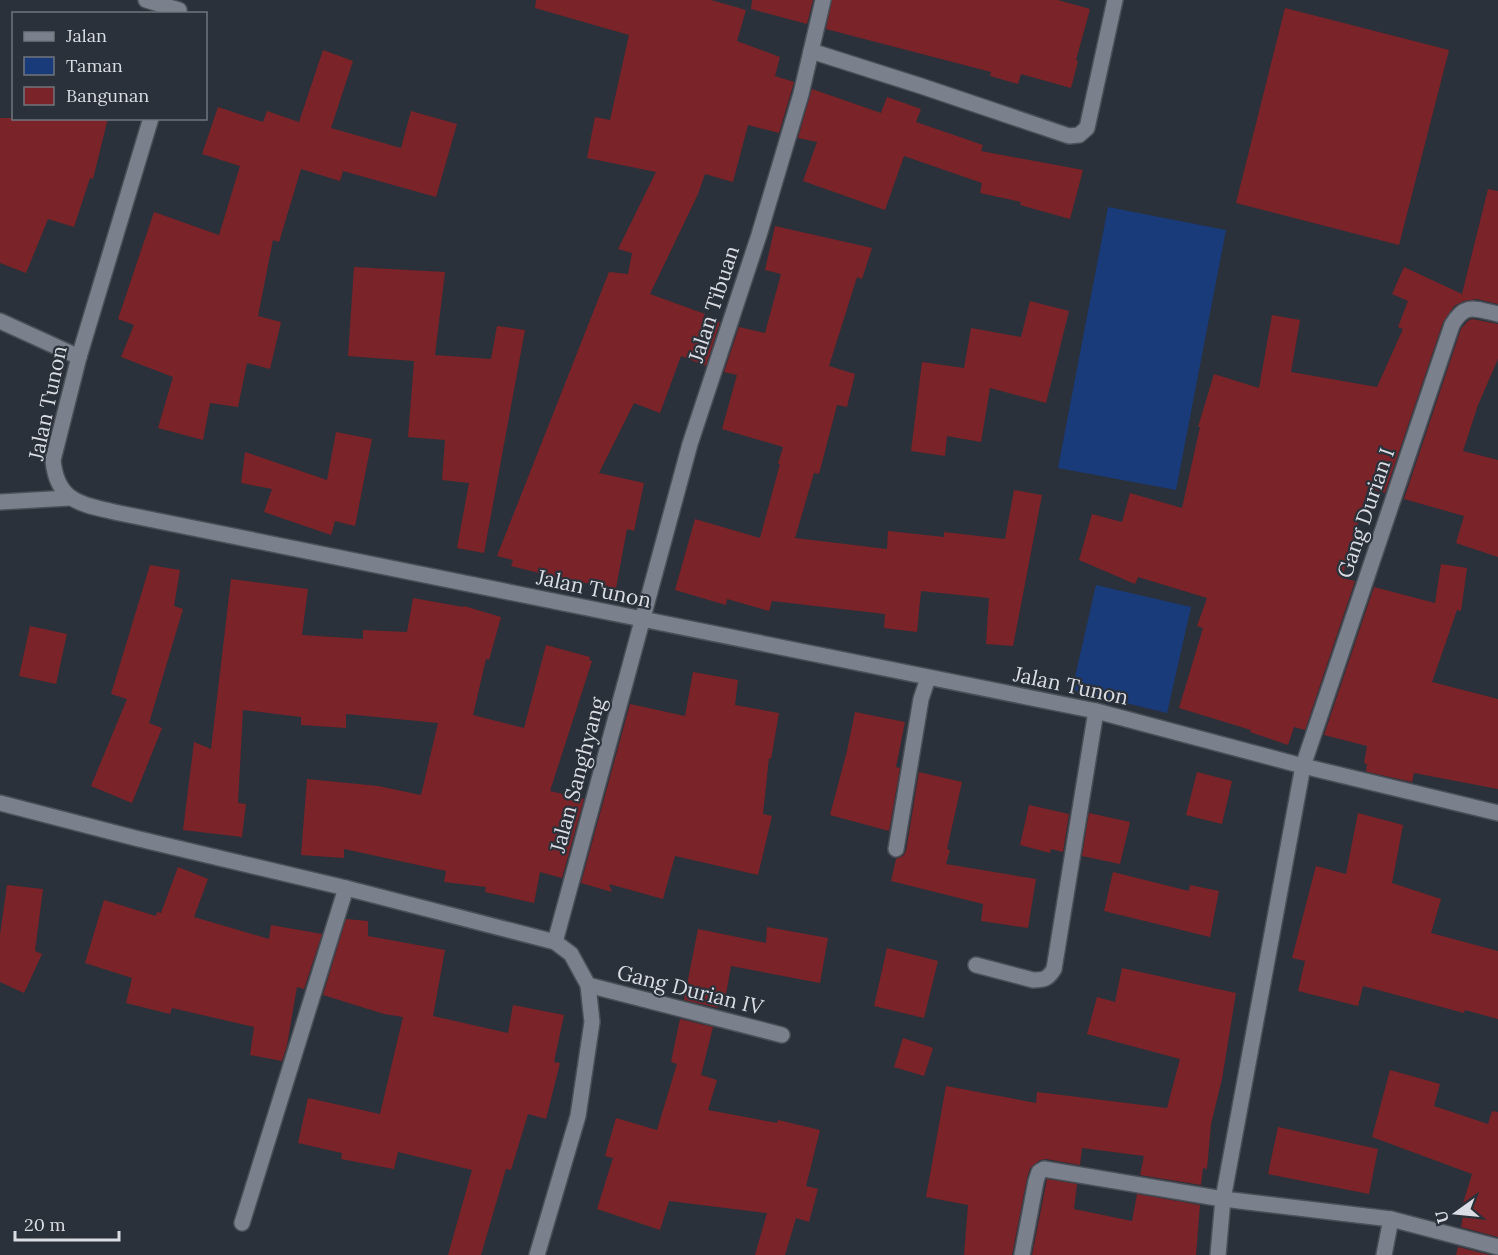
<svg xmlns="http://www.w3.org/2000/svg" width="1498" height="1255" font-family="Lora,serif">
  <rect width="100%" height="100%" fill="#2b313a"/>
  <g fill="#193b7a">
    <polygon points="1108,207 1226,230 1176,490 1058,468"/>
    <polygon points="1096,585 1191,607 1167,713 1072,690"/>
  </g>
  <g fill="#7a2328">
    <polygon points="536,0 711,0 746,10 737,41 780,57 775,76 794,82 779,133 748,125 733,182 705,174 698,194 650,294 705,314 703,318 720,322 706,366 681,356 660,413 634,403 599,473 644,483 634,531 627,529 616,588 543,576 543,574 511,566 513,560 497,556 609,272 628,274 632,253 618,249 656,172 587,158 595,117 610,120 629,35 535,8"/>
    <polygon points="752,0 813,0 807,24 751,9"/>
    <polygon points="832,0 1058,0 1090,9 1076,60 1078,61 1071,88 1021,74 1018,84 990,76 991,72 826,29"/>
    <polygon points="1285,8 1449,50 1399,245 1236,203"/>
    <polygon points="323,50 353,61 331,128 401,148 411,111 457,124 436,197 343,171 340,181 301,169 279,242 273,240 258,316 281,322 270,369 247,363 238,407 210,403 203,440 158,428 173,377 121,357 134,325 118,319 154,212 219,235 240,166 202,154 218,107 263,122 267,111 299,122"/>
    <polygon points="812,89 881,113 887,97 921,109 916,122 983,145 981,151 1083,170 1070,219 1020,205 1021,202 980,193 982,183 904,156 885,210 803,181 817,142 798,138"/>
    <polygon points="0,118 108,118 93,179 90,178 74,227 48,219 26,273 0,263"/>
    <polygon points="1488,189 1498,191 1498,304 1477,299 1464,301 1454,306 1443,322 1385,493 1368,488 1342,578 1355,581 1305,730 1294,727 1288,745 1250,732 1251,730 1179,708 1203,628 1197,626 1207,598 1138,577 1135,584 1079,560 1092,514 1122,522 1130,493 1182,508 1200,427 1198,427 1214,374 1259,388 1272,315 1300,320 1291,372 1377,387 1403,329 1398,327 1408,301 1392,294 1404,267 1462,294"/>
    <polygon points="775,226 872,248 862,279 857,277 829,366 855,374 847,407 837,405 819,474 814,473 795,538 887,549 888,531 944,537 944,532 1005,539 1014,490 1042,495 1013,646 986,644 989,598 921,591 917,632 884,628 885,614 772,601 769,611 727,599 726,605 675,590 695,519 760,538 780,464 778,464 783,447 722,429 737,375 724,372 739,327 765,333 781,274 765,270"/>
    <polygon points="354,267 445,272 435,355 491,359 497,326 525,330 484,553 457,548 469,483 442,480 445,440 408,437 414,361 348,356"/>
    <polygon points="1030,301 1069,311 1046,403 990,388 981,442 947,436 945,456 911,451 922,362 964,368 971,328 1021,337"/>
    <polygon points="1472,319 1498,324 1498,359 1478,405 1463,451 1498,460 1498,557 1456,543 1464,516 1404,499 1461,329 1468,321"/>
    <polygon points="336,432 372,439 355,526 335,521 331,535 264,512 272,489 241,483 245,452 327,480"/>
    <polygon points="1441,564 1467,568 1461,611 1457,610 1432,682 1498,699 1498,789 1414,773 1412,782 1368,772 1366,771 1367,764 1364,763 1367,746 1324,735 1374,587 1435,603"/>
    <polygon points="150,565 180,570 174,606 183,609 149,723 162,728 132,803 91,786 127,699 111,694"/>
    <polygon points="231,579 308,589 302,635 363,639 363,630 407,632 413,598 463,607 464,606 501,617 489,660 486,659 473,715 524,728 546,645 590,657 589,660 592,661 550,791 584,799 562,878 540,872 534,903 485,892 486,887 444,882 446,871 344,849 344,858 301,855 307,779 378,786 421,795 438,723 346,714 346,728 301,725 301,717 243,710 238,803 246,804 242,837 183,830 194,742 211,749"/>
    <polygon points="30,626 67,634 56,684 19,676"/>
    <polygon points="693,672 738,680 735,705 779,713 771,759 769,758 763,814 772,816 758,875 675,856 663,899 609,884 612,892 581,883 630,704 685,716"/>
    <polygon points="855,712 905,722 896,767 900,768 889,831 830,815 847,751"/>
    <polygon points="919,772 962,782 947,849 950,850 946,864 1036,879 1028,928 981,921 983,904 891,881 896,859 903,856 906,851"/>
    <polygon points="1197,772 1232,781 1222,824 1186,815"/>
    <polygon points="1029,805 1069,814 1063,852 1051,849 1050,853 1020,845"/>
    <polygon points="1089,813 1130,822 1120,864 1082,856"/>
    <polygon points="1358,813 1403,825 1392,883 1441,899 1431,933 1498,951 1498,1019 1465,1010 1464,1013 1363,986 1358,1006 1298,991 1305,961 1292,958 1316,866 1346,874"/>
    <polygon points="178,867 208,879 194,917 269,939 271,925 322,934 304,989 297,987 287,1045 282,1061 250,1055 254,1027 172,1008 170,1014 126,1003 132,978 85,963 104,900 156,916 157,912 161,913"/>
    <polygon points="1113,872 1189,891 1190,885 1219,891 1210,937 1104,911"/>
    <polygon points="7,885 43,889 35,951 42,954 24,993 0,982 0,935"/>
    <polygon points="346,919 368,921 368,936 445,950 433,1016 508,1033 513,1005 564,1015 554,1062 560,1063 546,1119 528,1114 511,1170 506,1169 481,1255 448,1255 472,1170 398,1152 394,1169 341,1159 342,1153 298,1143 308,1098 380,1114 403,1017 384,1014 323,995"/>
    <polygon points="767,927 828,938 820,983 731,966 726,994 722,993 718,1008 684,1000 698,929 766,943"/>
    <polygon points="887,948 938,961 924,1018 874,1006"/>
    <polygon points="1122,968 1236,993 1222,1079 1211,1124 1207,1169 1203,1168 1201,1185 1140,1175 1144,1156 1082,1148 1080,1165 1046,1159 1040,1160 1030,1168 1027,1178 1012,1255 964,1255 968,1205 926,1197 946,1086 1036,1103 1037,1092 1167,1108 1180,1059 1087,1034 1097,997 1115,1002"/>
    <polygon points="680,1019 713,1027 701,1075 717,1080 708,1110 777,1123 778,1120 820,1130 806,1186 818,1189 809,1222 796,1218 785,1255 755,1255 767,1213 669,1201 660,1230 597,1209 613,1158 605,1156 616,1118 657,1130 677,1064 671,1062"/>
    <polygon points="903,1038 933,1048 924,1076 894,1067"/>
    <polygon points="1390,1070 1440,1084 1434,1106 1488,1124 1492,1111 1498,1112 1498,1237 1461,1227 1464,1211 1461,1210 1472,1174 1372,1137"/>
    <polygon points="1278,1127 1378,1149 1369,1194 1268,1174"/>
    <polygon points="1047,1179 1077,1184 1074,1209 1132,1221 1137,1194 1200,1205 1196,1255 1032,1255"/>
    <polygon points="1458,1247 1490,1255 1456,1255"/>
  </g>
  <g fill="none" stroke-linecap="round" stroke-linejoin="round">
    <g stroke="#4b4f57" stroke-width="18">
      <g id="lane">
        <path d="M976,965L1033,980C1044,980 1048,979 1054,969L1096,711"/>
        <polyline points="1384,1255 1391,1219"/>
      </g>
    </g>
    <g stroke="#4b4f57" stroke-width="18">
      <g id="street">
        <polyline points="146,0 179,10"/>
        <polyline points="811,51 921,86 1069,136 1079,135 1087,128 1115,0"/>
        <path d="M151,118L79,357L53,460C57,503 82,504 119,513L1096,711L1303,766L1498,813"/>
        <polyline points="0,321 79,357"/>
        <polyline points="0,502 69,498"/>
        <polyline points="0,803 135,838 346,888 555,942 571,954 588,985 592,1022 578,1116 537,1255"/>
        <polyline points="896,849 921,699 928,678"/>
        <polyline points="555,942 690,444 759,235 801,94 823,0"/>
        <polyline points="588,985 782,1035"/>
        <polyline points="242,1223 346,888"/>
        <polyline points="1022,1255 1036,1181 1039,1172 1044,1169 1223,1199 1391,1219 1498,1247"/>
        <path d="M1218,1255L1223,1199L1303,766L1452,325C1465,302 1475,309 1498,314"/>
      </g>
    </g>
    <use href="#lane" stroke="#7b818c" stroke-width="15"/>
    <use href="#street" stroke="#7b818c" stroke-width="15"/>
  </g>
  <g text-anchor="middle" stroke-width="4.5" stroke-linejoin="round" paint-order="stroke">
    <g font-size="21" fill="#dadde3" stroke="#2b313a">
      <text transform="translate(714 304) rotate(-72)" y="7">Jalan Tibuan</text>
      <text transform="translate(48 403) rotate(-78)" y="7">Jalan Tunon</text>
      <text transform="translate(1366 513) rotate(-71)" y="7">Gang Durian I</text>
      <text transform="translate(594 589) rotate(12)" y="7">Jalan Tunon</text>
      <text transform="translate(1071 686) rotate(12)" y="7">Jalan Tunon</text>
      <text transform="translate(578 775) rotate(-75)" y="7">Jalan Sanghyang</text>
      <text transform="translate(690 990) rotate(14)" y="7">Gang Durian IV</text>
    </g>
  </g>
  <rect x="12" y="12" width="195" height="108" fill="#2b313a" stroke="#71767e" stroke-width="1.5"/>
  <rect x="24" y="32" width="30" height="9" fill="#7b818c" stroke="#71767e" stroke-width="1.5"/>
  <text x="66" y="42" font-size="18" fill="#dadde3">Jalan</text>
  <rect x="24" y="57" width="30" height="18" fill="#193b7a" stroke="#71767e" stroke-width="1.5"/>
  <text x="66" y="72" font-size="18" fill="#dadde3">Taman</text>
  <rect x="24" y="87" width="30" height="18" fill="#7a2328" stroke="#71767e" stroke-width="1.5"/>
  <text x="66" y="102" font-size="18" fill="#dadde3">Bangunan</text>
  <g transform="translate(1456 1213) rotate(255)" stroke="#2b313a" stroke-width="4.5" paint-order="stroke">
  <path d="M0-4.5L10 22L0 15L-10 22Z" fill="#dadde3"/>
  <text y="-9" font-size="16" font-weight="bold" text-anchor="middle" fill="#dadde3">U</text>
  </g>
  <path d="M15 1231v9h104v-9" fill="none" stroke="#dadde3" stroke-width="3"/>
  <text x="24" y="1231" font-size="18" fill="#dadde3" stroke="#2b313a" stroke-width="4.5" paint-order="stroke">20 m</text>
</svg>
